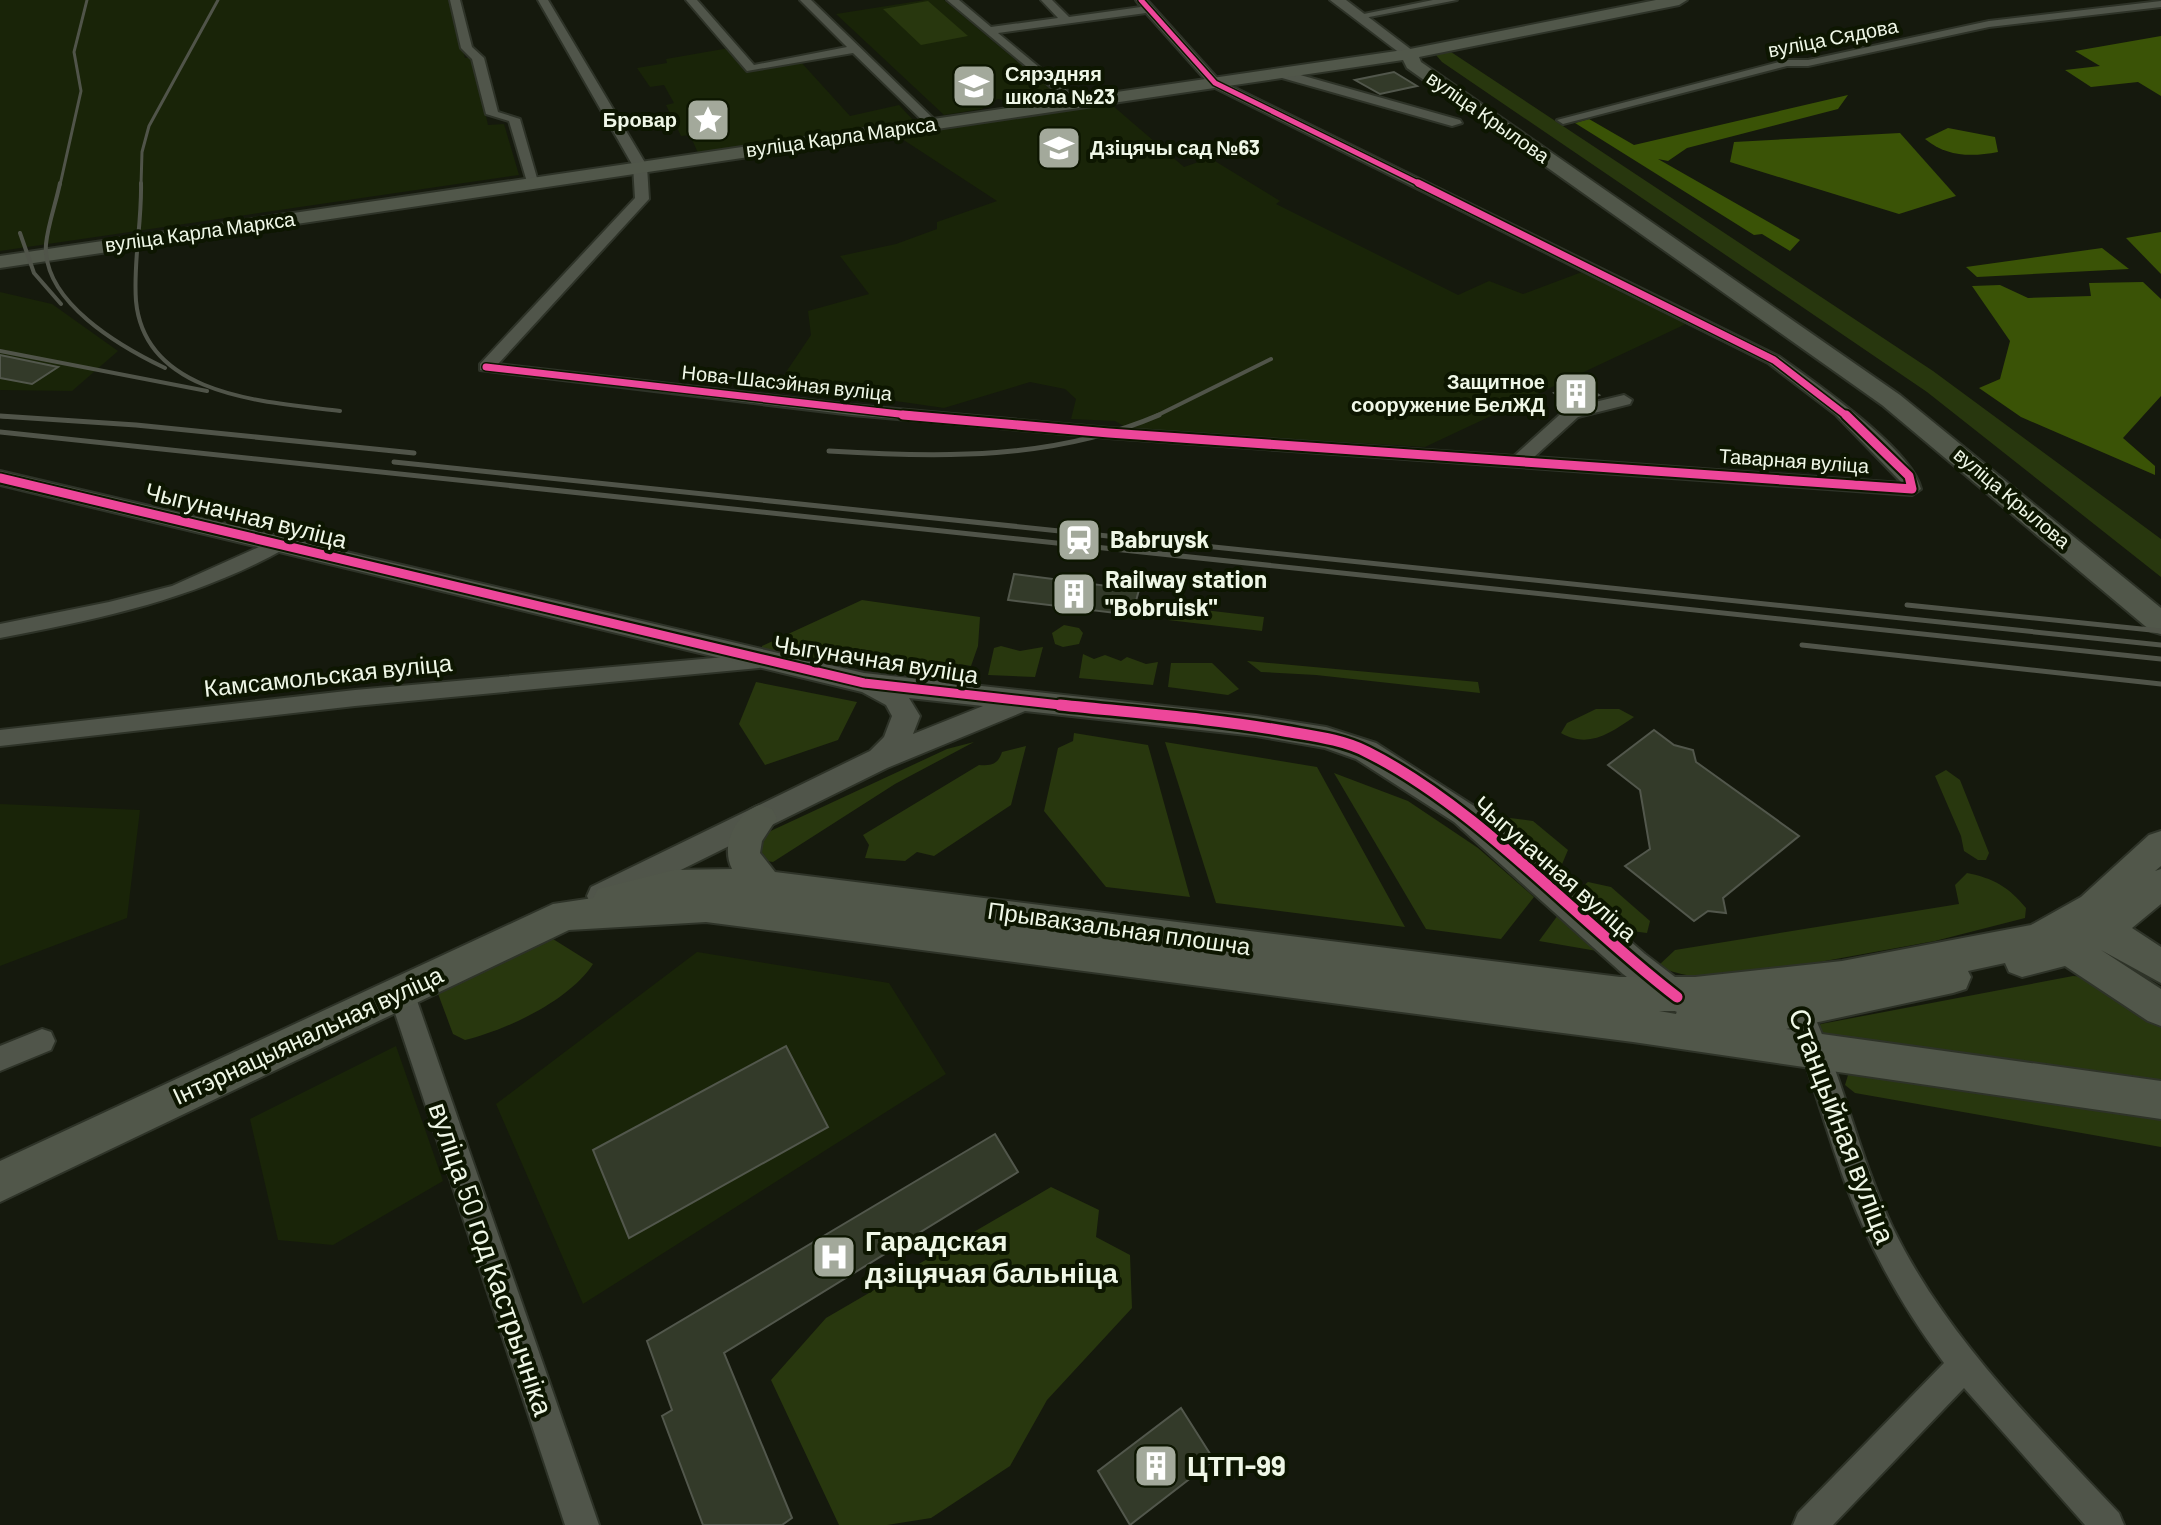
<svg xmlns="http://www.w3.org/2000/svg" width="2161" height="1525" font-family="Barlow,sans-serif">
  <rect width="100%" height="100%" fill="#15190d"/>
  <g fill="#192408">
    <polygon points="0,0 449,0 465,58 473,57 488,125 504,124 519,175 0,251"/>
    <polygon points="925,0 944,0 1061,98 1021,104 998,99 987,103 982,109 944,115 836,14"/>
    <polygon points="729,48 748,71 800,61 850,116 899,105 914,121 698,153 690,135 681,136 666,105 674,103 664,85 650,87 637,68 667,63 666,59"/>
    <polygon points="1112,105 1184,167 1210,158 1280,201 1276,204 1458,295 1489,281 1523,294 1582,272 1688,323 1425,447 1130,430 1115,421 1071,419 1076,399 1065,389 1030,382 944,408 778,384 811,335 808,311 869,294 840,256 896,244 937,229 937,222 997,201 896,135"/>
    <polygon points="0,292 52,304 118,351 72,391 0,390"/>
    <polygon points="0,804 140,810 127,918 0,966"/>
    <polygon points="697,952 889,983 946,1074 583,1304 496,1104"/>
    <polygon points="396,1046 443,1181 333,1245 278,1240 250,1119"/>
  </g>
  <g fill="#28370e">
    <polygon points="928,1 968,36 921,45 883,9"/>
    <polygon points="1448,50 1933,371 2161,539 2161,577 1927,392 1442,62 1436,55"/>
    <polygon points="862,600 980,617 978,646 971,666 959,664 952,681 761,652 762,646"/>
    <polygon points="1170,606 1264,617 1262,631 1168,620"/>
    <polygon points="1064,625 1079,628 1083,633 1079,644 1063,647 1055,644 1052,633"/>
    <polygon points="1001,646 1020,651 1043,647 1035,677 988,675 994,648"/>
    <polygon points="1083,654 1094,659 1105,655 1121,661 1127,657 1146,664 1158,662 1153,685 1079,678"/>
    <polygon points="1247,661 1478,682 1480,693 1316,675 1261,672"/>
    <polygon points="1171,663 1212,663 1239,689 1228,695 1168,687"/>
    <polygon points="756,682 857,702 838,740 765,765 739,724"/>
    <path d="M1596,709H1619L1634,717C1610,733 1589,749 1561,733L1567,723Z"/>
    <polygon points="1074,733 1148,745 1190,897 1106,887 1044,811 1058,748 1073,741"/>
    <polygon points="974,742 895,784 773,862 761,860 755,848 760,836 947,749"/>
    <polygon points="1165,742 1317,767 1405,927 1216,903"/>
    <path d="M1026,746L1011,805L934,856L917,852L905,861L865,858L869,845L863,835L979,765C992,766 998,764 1002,752Z"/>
    <polygon points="1946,770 1960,780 1989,853 1986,860 1978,860 1964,851 1961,836 1935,776"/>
    <polygon points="1334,773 1408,801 1478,848 1534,897 1501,939 1426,929"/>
    <polygon points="1510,818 1533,821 1568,850 1557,876 1496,828"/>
    <path d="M1967,873C1993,878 2009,887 2026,908L2025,918L1935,941L1736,977C1708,978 1684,978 1658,966L1675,950L1959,904L1955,885Z"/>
    <polygon points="1588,882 1611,887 1650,921 1647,933 1616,929 1576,892"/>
    <polygon points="1558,915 1597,951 1539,941"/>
    <path d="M553,939L593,964C569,1001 506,1030 465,1040L453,1034L437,991Z"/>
    <polygon points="2073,976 2086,977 2161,1019 2161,1089 1831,1042 1814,1028 1821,1024"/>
    <polygon points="1858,1069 2161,1113 2161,1147 1855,1093 1845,1085 1848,1075"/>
    <polygon points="1051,1187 1099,1210 1096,1237 1130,1255 1132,1308 1047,1400 1010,1466 931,1518 887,1525 839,1525 771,1380 826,1318"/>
  </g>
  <g fill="#3a5306">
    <polygon points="2161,36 2161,96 2138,82 2091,87 2065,70 2100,66 2075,51"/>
    <polygon points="1848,95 1838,109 1687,148 1668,161 1658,159 1800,240 1790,251 1762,234 1754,235 1575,123 1589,119 1634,145"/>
    <path d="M1948,128L1995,137L1998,152C1971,157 1947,157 1925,139Z"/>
    <polygon points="1900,133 1956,196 1899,214 1730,162 1734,142"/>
    <polygon points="2161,232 2161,274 2126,238"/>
    <polygon points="2102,248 2129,269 1977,277 1966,267"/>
    <polygon points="2143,282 2161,299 2161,396 2123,438 2155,466 2155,475 2021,417 1979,388 2000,379 2010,341 1972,286 2000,285 2028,298 2091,296 2089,283"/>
  </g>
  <g fill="#333a29" stroke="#52574c" stroke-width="2">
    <polygon points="1394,72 1417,86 1380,94 1355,80"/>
    <polygon points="0,355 58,367 32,384 0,378"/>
    <polygon points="1578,382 1599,395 1572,405 1554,393"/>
    <polygon points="1014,574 1139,590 1132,615 1008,600"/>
    <polygon points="1654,730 1674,745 1693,750 1696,762 1799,836 1723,898 1726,913 1708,911 1694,921 1625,866 1650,849 1640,790 1608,765"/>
    <polygon points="786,1046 828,1127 629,1238 593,1150"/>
    <polygon points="995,1134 1018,1172 724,1353 792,1518 782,1525 703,1525 662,1416 672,1410 647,1341"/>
    <polygon points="1181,1408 1214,1460 1130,1525 1098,1471"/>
  </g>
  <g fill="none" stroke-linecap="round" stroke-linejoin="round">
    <g stroke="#2e3328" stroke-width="4">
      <g id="minor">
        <polygon points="450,0 460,0 472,47 484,58 498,112 520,119 539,185 527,182 509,121 486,114 472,59 461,48"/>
        <path d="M538,0H548L647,166L649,199L498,364L852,405L1109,428L1514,456L1566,409L1624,395L1632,400L1630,404L1578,417L1534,457L1902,483L1836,415L1768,363L1211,86L1146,13L998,33L1080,101V107L1076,108L947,0H959L991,27L1058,18L1041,0H1052L1069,17L1141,7L1136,0H1147L1219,80L1780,357C1814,382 1912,449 1921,489L1912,495L1109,438L852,415L480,370V364L635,198L633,166Z"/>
        <polygon points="686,0 697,0 754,65 847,47 800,0 811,0 939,124 929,127 853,53 747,71"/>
        <polygon points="1433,0 1457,0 1359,19 1354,16"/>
        <polygon points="2161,1 2161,7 1989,27 1808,66 1787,66 1563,124 1557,120 1787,60 1808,60 1989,21"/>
        <polygon points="1279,69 1460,120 1462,123 1452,126 1275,76 1275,70"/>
        <path d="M279,538L288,544L286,548C196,599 100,619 0,638V624L109,602L172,586Z"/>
        <polygon points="759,654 769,661 759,668 355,706 0,746 0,730 355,690"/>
        <polygon points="401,981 410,984 414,992 599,1525 565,1525 388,992 392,984"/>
        <path d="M1793,987L1802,990C1841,1066 1856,1151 1893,1228C1946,1337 2037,1426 2119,1513L2124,1525H2085L1964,1388L1833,1525H1793L1798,1513L1944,1363C1905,1311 1873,1255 1849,1193C1824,1128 1809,1062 1780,998L1784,990Z"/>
        <polygon points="42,1029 51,1032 55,1041 51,1050 0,1071 0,1046"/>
      </g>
    </g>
    <g stroke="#2e3328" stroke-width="4">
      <g id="tertiary">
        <polygon points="1330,0 1346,0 1417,54 1405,57"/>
        <path d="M0,471L864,673L1256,716L1326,727L1376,743L1474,806L1645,954L1688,987L1693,997L1688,1007L1677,1012L1666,1007L1623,974L1454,822L1356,759L1325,748L1256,736L1025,711L887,768L602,909L591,905L587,896L591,887L870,751L884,737L892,716L886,705L862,692L0,485ZM909,698L983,706L913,734L920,716Z"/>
      </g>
    </g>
    <g stroke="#2e3328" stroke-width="4">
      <g id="secondary">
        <polygon points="1656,0 1687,0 1679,5 1419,57 1421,62 1900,395 2161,608 2161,634 2151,631 1882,405 1407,68 1403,60 0,268 0,256 1410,49"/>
        <path d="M760,805L772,809L777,818L762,841L760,853L775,872L1620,977H1695L1842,961L2031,925L2081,897L2149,835L2161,831V866L2155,871L2161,869V904L2132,928L2161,947V983L2101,950L2161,989V1026L2148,1021L2065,966L2022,977L2009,972L2005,963L1968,971L1971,977L1966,989L1953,993L1786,1029L2161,1081V1119L1633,1042L706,922L569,930L0,1202V1161L553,904L593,898L598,889L674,870L732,869C720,845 736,813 760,805ZM1659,1011H1677L1676,1014Z"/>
      </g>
    </g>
    <use href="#minor" fill="#50554a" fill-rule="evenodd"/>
    <use href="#tertiary" fill="#50554a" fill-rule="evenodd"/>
    <use href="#secondary" fill="#51574a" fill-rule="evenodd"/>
    <g stroke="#505449" stroke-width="3">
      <polyline points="60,185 81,91 74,52 87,0"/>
      <polyline points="141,185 142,152 149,126 218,0"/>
    </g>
    <g stroke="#505449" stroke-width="4">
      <path d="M60,183C56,203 48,224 46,244C42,302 121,347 165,368"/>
      <path d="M141,183C142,223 133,261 136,301C145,397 267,402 340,411"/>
      <polyline points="20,233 34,273 61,304"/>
      <polyline points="0,351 207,391"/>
      <polyline points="0,416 9,417"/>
      <polyline points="1154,417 1271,359"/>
    </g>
    <g stroke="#505449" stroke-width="5">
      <polyline points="0,416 136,425 414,453"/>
      <polyline points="0,432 2161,659"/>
      <path d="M829,451C941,458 1054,460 1159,415"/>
      <polyline points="394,462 2161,645"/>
      <polyline points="1907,605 2161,631"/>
      <polyline points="1802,645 2161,684"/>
    </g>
    <g stroke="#0d1601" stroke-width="8">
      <polyline id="cycleway-far3" points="1141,0 1215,83 1422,185"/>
    </g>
    <g stroke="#0d1601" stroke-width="10">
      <g id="cycleway-far2">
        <polyline points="1418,183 1774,360 1848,417"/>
        <polyline points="486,367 926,417"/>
      </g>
    </g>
    <g stroke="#0d1601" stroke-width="13">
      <g id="cycleway-far1">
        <polyline points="903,415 1109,433 1912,489 1909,476 1846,415"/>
        <polyline points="0,478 864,683 1078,707"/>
      </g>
    </g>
    <g stroke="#0d1601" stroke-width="16">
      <path id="cycleway" d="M1060,705C1135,713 1210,718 1284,731C1312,736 1342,739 1367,752C1479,808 1576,920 1677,997"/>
    </g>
    <use href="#cycleway-far3" stroke="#ed469a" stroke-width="5"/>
    <use href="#cycleway-far2" stroke="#ed469a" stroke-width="7"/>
    <use href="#cycleway-far1" stroke="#ed469a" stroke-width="9"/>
    <use href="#cycleway" stroke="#ed469a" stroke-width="11"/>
  </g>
  <defs>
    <g id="school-square" transform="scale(2.3)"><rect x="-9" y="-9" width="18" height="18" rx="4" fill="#a3a99b" stroke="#0d1601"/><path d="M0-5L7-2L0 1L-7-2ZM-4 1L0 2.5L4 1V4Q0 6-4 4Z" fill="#fff"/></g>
    <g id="sight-square" transform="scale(2.3)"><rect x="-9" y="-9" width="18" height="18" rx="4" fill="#a3a99b" stroke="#0d1601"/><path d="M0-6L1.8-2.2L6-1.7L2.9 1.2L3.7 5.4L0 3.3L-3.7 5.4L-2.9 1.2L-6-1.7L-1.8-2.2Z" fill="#fff"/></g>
    <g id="building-square" transform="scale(2.3)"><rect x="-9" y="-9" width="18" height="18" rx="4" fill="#a3a99b" stroke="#0d1601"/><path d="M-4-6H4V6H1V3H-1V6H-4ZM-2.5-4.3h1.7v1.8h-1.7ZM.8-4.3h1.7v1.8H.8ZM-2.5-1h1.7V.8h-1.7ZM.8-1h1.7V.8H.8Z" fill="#fff"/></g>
    <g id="station-square" transform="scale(2.3)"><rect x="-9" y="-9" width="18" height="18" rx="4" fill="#a3a99b" stroke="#0d1601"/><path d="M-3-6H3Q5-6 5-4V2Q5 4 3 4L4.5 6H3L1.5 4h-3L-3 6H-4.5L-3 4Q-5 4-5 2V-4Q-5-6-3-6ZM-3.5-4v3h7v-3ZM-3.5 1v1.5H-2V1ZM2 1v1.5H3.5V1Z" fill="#fff"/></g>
    <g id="hospital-square" transform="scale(2.3)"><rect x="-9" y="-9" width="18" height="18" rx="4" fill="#a3a99b" stroke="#0d1601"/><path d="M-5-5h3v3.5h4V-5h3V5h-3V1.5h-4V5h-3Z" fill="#fff"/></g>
  </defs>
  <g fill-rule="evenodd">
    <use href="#school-square" x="974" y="86"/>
    <use href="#sight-square" x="708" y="120"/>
    <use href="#school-square" x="1059" y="148"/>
    <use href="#building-square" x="1576" y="394"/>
    <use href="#station-square" x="1079" y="540"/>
    <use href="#building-square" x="1074" y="594"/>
    <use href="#hospital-square" x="834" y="1257"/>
    <use href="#building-square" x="1156" y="1466"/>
  </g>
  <g text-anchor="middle" stroke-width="8" stroke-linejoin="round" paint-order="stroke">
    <g font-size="20" fill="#eff7e7" stroke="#0d1601">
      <text transform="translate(1833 38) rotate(-11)" y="7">вуліца Сядова</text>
      <text transform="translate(1488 117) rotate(35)" y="7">вуліца Крылова</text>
      <text transform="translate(841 137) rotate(-8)" y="7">вуліца Карла Маркса</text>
      <text transform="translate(200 232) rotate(-8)" y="7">вуліца Карла Маркса</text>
      <text transform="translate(787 383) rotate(6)" y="7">Нова-Шасэйная вуліца</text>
      <text transform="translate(1794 461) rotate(4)" y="7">Таварная вуліца</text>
      <text transform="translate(2012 498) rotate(40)" y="7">вуліца Крылова</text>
    </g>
    <g font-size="20" font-weight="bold" fill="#eff7e7" stroke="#0d1601" text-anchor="start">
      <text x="1005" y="81">Сярэдняя<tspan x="1005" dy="23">школа №23</tspan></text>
      <text x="677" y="127" text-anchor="end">Бровар</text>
      <text x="1090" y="155">Дзіцячы сад №63</text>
      <text x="1545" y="389" text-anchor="end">Защитное<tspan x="1545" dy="23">сооружение БелЖД</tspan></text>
    </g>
    <g font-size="24" fill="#eff7e7" stroke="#0d1601">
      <text transform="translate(246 516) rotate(14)" y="8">Чыгуначная вуліца</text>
      <text transform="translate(876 660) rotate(9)" y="8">Чыгуначная вуліца</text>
      <text transform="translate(328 676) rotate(-6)" y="8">Камсамольская вуліца</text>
      <text transform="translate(1555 869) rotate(41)" y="8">Чыгуначная вуліца</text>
      <text transform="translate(1119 929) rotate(8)" y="8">Прывакзальная плошча</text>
      <text transform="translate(308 1036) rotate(-25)" y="8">Інтэрнацыянальная вуліца</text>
    </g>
    <g font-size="24" font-weight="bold" fill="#eff7e7" stroke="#0d1601" text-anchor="start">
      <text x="1110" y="548">Babruysk</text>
      <text x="1105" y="588">Railway station<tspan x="1105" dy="28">"Bobruisk"</tspan></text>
    </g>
    <g font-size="28" fill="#eff7e7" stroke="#0d1601">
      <text transform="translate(1842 1126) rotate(69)" y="10">Станцыйная вуліца</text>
      <text transform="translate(491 1259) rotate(71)" y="10">вуліца 50 год Кастрычніка</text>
    </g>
    <g font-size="28" font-weight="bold" fill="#eff7e7" stroke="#0d1601" text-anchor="start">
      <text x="865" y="1251">Гарадская<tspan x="865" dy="32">дзіцячая бальніца</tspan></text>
      <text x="1187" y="1476">ЦТП-99</text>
    </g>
  </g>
</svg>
